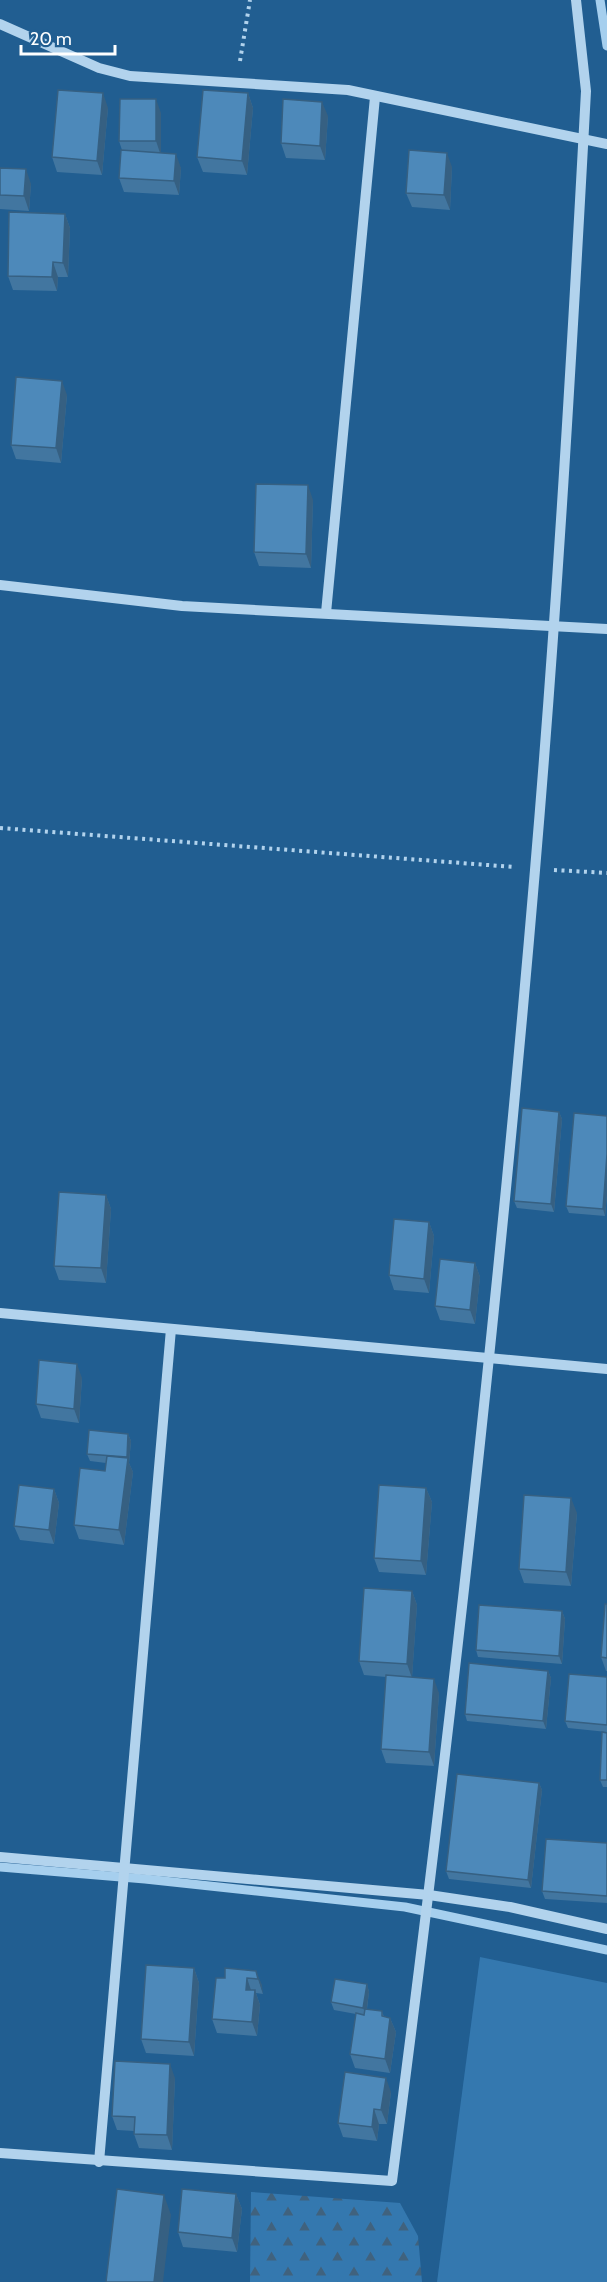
<svg xmlns="http://www.w3.org/2000/svg" width="607" height="2282" font-family="Cabin,sans-serif">
  <defs>
    <pattern id="forest-firs" width="22" height="20" patternUnits="userSpaceOnUse" patternTransform="scale(1.5)"><rect width="22" height="20" fill="#3478af"/><path d="M5 1l3.5 6h-7zM16 11l3.5 6h-7z" fill="#40627e"/></pattern>
  </defs>
  <rect width="100%" height="100%" fill="#215e91"/>
  <polygon fill="url(#forest-firs)" points="251,2192 400,2203 418,2236 422,2282 250,2282"/>
  <polygon fill="#3478af" points="480,1957 607,1983 607,2282 437,2282"/>
  <g fill="none" stroke-linecap="round" stroke-linejoin="round">
    <g stroke="#a6cfee" stroke-width="9">
      <polyline points="600,0 607,46"/>
      <polyline points="0,1867 145,1879 405,1907 607,1950"/>
    </g>
    <g stroke="#b2d3ed" stroke-width="4" stroke-dasharray="3 4.5" stroke-linecap="butt">
      <polyline points="240,61 250,0"/>
      <polyline points="0,828 514,867"/>
      <polyline points="554,870 607,873"/>
    </g>
    <g stroke="#b2d3ed" stroke-width="10">
      <polyline points="0,24 99,68 130,76 348,90 607,144"/>
      <polyline points="0,585 182,606 607,629"/>
      <polyline points="326,613 375,97"/>
      <polyline points="0,1313 607,1369"/>
      <polyline points="0,1857 429,1895 510,1907 607,1929"/>
      <path d="M0,2153L392,2181C449,1745 498,1309 535,870C557,611 572,351 586,91L576,0"/>
      <polyline points="99,2162 171,1329"/>
    </g>
  </g>
  <g fill="#4276a0">
    <polygon points="248,93 253,108 247,175 203,172 197,157"/>
    <polygon points="108,108 102,175 57,172 52,157"/>
    <polygon points="161,113 161,153 181,168 179,195 124,192 119,178 122,150 119,141"/>
    <polygon points="328,116 325,160 286,158 281,143"/>
    <polygon points="452,167 450,210 412,207 406,193"/>
    <polygon points="0,168 31,184 29,211 0,209"/>
    <polygon points="65,214 70,228 68,277 58,277 57,291 13,290 8,276"/>
    <polygon points="67,395 61,463 16,459 11,445"/>
    <polygon points="313,500 311,568 259,566 254,552"/>
    <polygon points="559,1112 562,1119 554,1212 517,1208 514,1201"/>
    <polygon points="607,1116 607,1195 605,1216 569,1213 566,1206"/>
    <polygon points="106,1195 111,1209 106,1283 59,1280 54,1266"/>
    <polygon points="429,1222 434,1236 429,1293 394,1290 389,1275"/>
    <polygon points="475,1263 480,1277 475,1324 440,1320 435,1306"/>
    <polygon points="82,1378 79,1423 41,1418 36,1404"/>
    <polygon points="128,1434 131,1441 129,1463 133,1472 124,1545 79,1539 74,1525 105,1471 106,1463 90,1461 87,1454"/>
    <polygon points="426,1488 432,1502 426,1575 379,1572 374,1558"/>
    <polygon points="54,1489 59,1503 54,1544 20,1540 14,1526"/>
    <polygon points="577,1513 571,1586 524,1583 519,1569"/>
    <polygon points="412,1591 417,1605 412,1677 439,1693 434,1766 386,1763 381,1749 386,1677 364,1675 359,1661"/>
    <polygon points="607,1604 607,1671 606,1671 601,1657"/>
    <polygon points="562,1611 565,1619 562,1664 478,1657 476,1650"/>
    <polygon points="548,1671 551,1678 546,1729 467,1721 465,1714"/>
    <polygon points="607,1677 607,1732 568,1728 565,1721"/>
    <polygon points="607,1733 607,1787 603,1787 600,1780"/>
    <polygon points="539,1783 542,1790 531,1888 449,1879 446,1871"/>
    <polygon points="607,1843 607,1903 545,1899 542,1891"/>
    <polygon points="194,1968 199,1983 194,2056 146,2053 141,2039"/>
    <polygon points="256,1971 263,1994 256,1993 260,2005 257,2036 217,2033 212,2019 225,1978"/>
    <polygon points="367,1984 369,1992 367,2009 382,2011 384,2017 390,2018 396,2032 390,2073 355,2068 350,2054 356,2014 334,2010 331,2002"/>
    <polygon points="175,2078 172,2150 139,2148 134,2134 134,2131 117,2130 112,2116"/>
    <polygon points="391,2092 387,2124 379,2124 377,2141 343,2137 338,2123"/>
    <polygon points="236,2194 242,2209 237,2252 183,2247 178,2232"/>
  </g>
  <g fill="#366082">
    <polygon points="103,93 108,108 102,175 97,161"/>
    <polygon points="248,93 253,108 247,175 242,161"/>
    <polygon points="156,99 161,113 161,156 156,141"/>
    <polygon points="322,102 328,116 325,160 320,146"/>
    <polygon points="447,153 452,167 450,210 444,195"/>
    <polygon points="176,154 181,168 179,195 174,181"/>
    <polygon points="26,169 31,184 29,211 24,196"/>
    <polygon points="65,214 70,228 68,277 63,263"/>
    <polygon points="53,262 58,277 57,291 52,277"/>
    <polygon points="62,381 67,395 61,463 56,448"/>
    <polygon points="308,485 313,500 311,568 306,554"/>
    <polygon points="559,1112 562,1119 554,1212 551,1204"/>
    <polygon points="607,1154 607,1195 605,1216 603,1209"/>
    <polygon points="106,1195 111,1209 106,1283 101,1268"/>
    <polygon points="429,1222 434,1236 429,1293 424,1279"/>
    <polygon points="475,1263 480,1277 475,1324 470,1310"/>
    <polygon points="77,1364 82,1378 79,1423 74,1409"/>
    <polygon points="128,1434 131,1441 129,1463 133,1472 124,1545 119,1530"/>
    <polygon points="426,1488 432,1502 426,1575 421,1561"/>
    <polygon points="54,1489 59,1503 54,1544 49,1530"/>
    <polygon points="571,1498 577,1513 571,1586 566,1572"/>
    <polygon points="412,1591 417,1605 412,1678 407,1664"/>
    <polygon points="562,1611 565,1619 562,1664 559,1656"/>
    <polygon points="548,1671 551,1678 546,1729 543,1721"/>
    <polygon points="434,1679 439,1693 434,1766 429,1752"/>
    <polygon points="539,1783 542,1790 531,1888 528,1880"/>
    <polygon points="194,1968 199,1983 194,2056 189,2042"/>
    <polygon points="256,1971 262,1985 263,1994 258,1979"/>
    <polygon points="247,1978 252,1993 246,1990"/>
    <polygon points="367,1984 369,1992 366,2015 363,2008"/>
    <polygon points="255,1990 260,2005 257,2036 252,2022"/>
    <polygon points="390,2018 396,2032 390,2073 385,2059"/>
    <polygon points="170,2064 175,2078 172,2150 167,2135"/>
    <polygon points="386,2078 391,2092 387,2124 381,2110"/>
    <polygon points="374,2109 379,2124 377,2141 372,2127"/>
    <polygon points="236,2194 242,2209 237,2252 232,2238"/>
    <polygon points="164,2195 171,2215 163,2282 154,2282"/>
  </g>
  <g fill="#4d89ba" stroke="#366082" stroke-width="1.5">
    <polygon points="58,90 103,93 97,161 52,157"/>
    <polygon points="203,90 248,93 242,161 197,157"/>
    <polygon points="120,99 156,99 156,141 119,141"/>
    <polygon points="283,99 322,102 320,146 281,143"/>
    <polygon points="121,150 176,154 174,181 119,178"/>
    <polygon points="409,150 447,153 444,195 406,193"/>
    <polygon points="0,168 26,169 24,196 0,195"/>
    <polygon points="9,212 65,214 63,263 53,262 52,277 8,276"/>
    <polygon points="16,377 62,381 56,448 11,445"/>
    <polygon points="256,484 308,485 306,554 254,552"/>
    <polygon points="522,1108 559,1112 551,1204 514,1201"/>
    <polygon points="574,1113 607,1116 607,1154 603,1209 566,1206"/>
    <polygon points="59,1192 106,1195 101,1268 54,1266"/>
    <polygon points="394,1219 429,1222 424,1279 389,1275"/>
    <polygon points="440,1259 475,1263 470,1310 435,1306"/>
    <polygon points="39,1360 77,1364 74,1409 36,1404"/>
    <polygon points="89,1430 128,1434 127,1457 87,1454"/>
    <polygon points="107,1456 128,1458 119,1530 74,1525 80,1468 105,1471"/>
    <polygon points="19,1485 54,1489 49,1530 14,1526"/>
    <polygon points="379,1485 426,1488 421,1561 374,1558"/>
    <polygon points="524,1495 571,1498 566,1572 519,1569"/>
    <polygon points="364,1588 412,1591 407,1664 359,1661"/>
    <polygon points="605,1604 607,1604 607,1658 601,1657"/>
    <polygon points="479,1605 562,1611 559,1656 476,1650"/>
    <polygon points="469,1663 548,1671 543,1721 465,1714"/>
    <polygon points="569,1674 607,1677 607,1725 565,1721"/>
    <polygon points="386,1675 434,1679 429,1752 381,1749"/>
    <polygon points="602,1732 607,1733 607,1780 600,1780"/>
    <polygon points="457,1774 539,1783 528,1880 446,1871"/>
    <polygon points="546,1839 607,1843 607,1896 542,1891"/>
    <polygon points="146,1965 194,1968 189,2042 141,2039"/>
    <polygon points="225,1968 256,1971 258,1979 247,1978 246,1990 255,1990 252,2022 212,2019 216,1978 225,1978"/>
    <polygon points="335,1979 367,1984 363,2008 331,2002"/>
    <polygon points="365,2009 382,2011 382,2016 390,2018 385,2059 350,2054 356,2013 364,2015"/>
    <polygon points="115,2061 170,2064 167,2135 134,2134 135,2117 112,2116"/>
    <polygon points="345,2072 386,2078 381,2110 374,2109 372,2127 338,2123"/>
    <polygon points="117,2189 164,2195 154,2282 106,2282"/>
    <polygon points="182,2189 236,2194 232,2238 178,2232"/>
  </g>
  <path d="M21 45v9h94v-9" fill="none" stroke="#ffffff" stroke-width="3"/>
  <text x="30" y="45" font-size="18" fill="#ffffff" stroke="#215e91" stroke-width="4.5" paint-order="stroke">20 m</text>
</svg>
